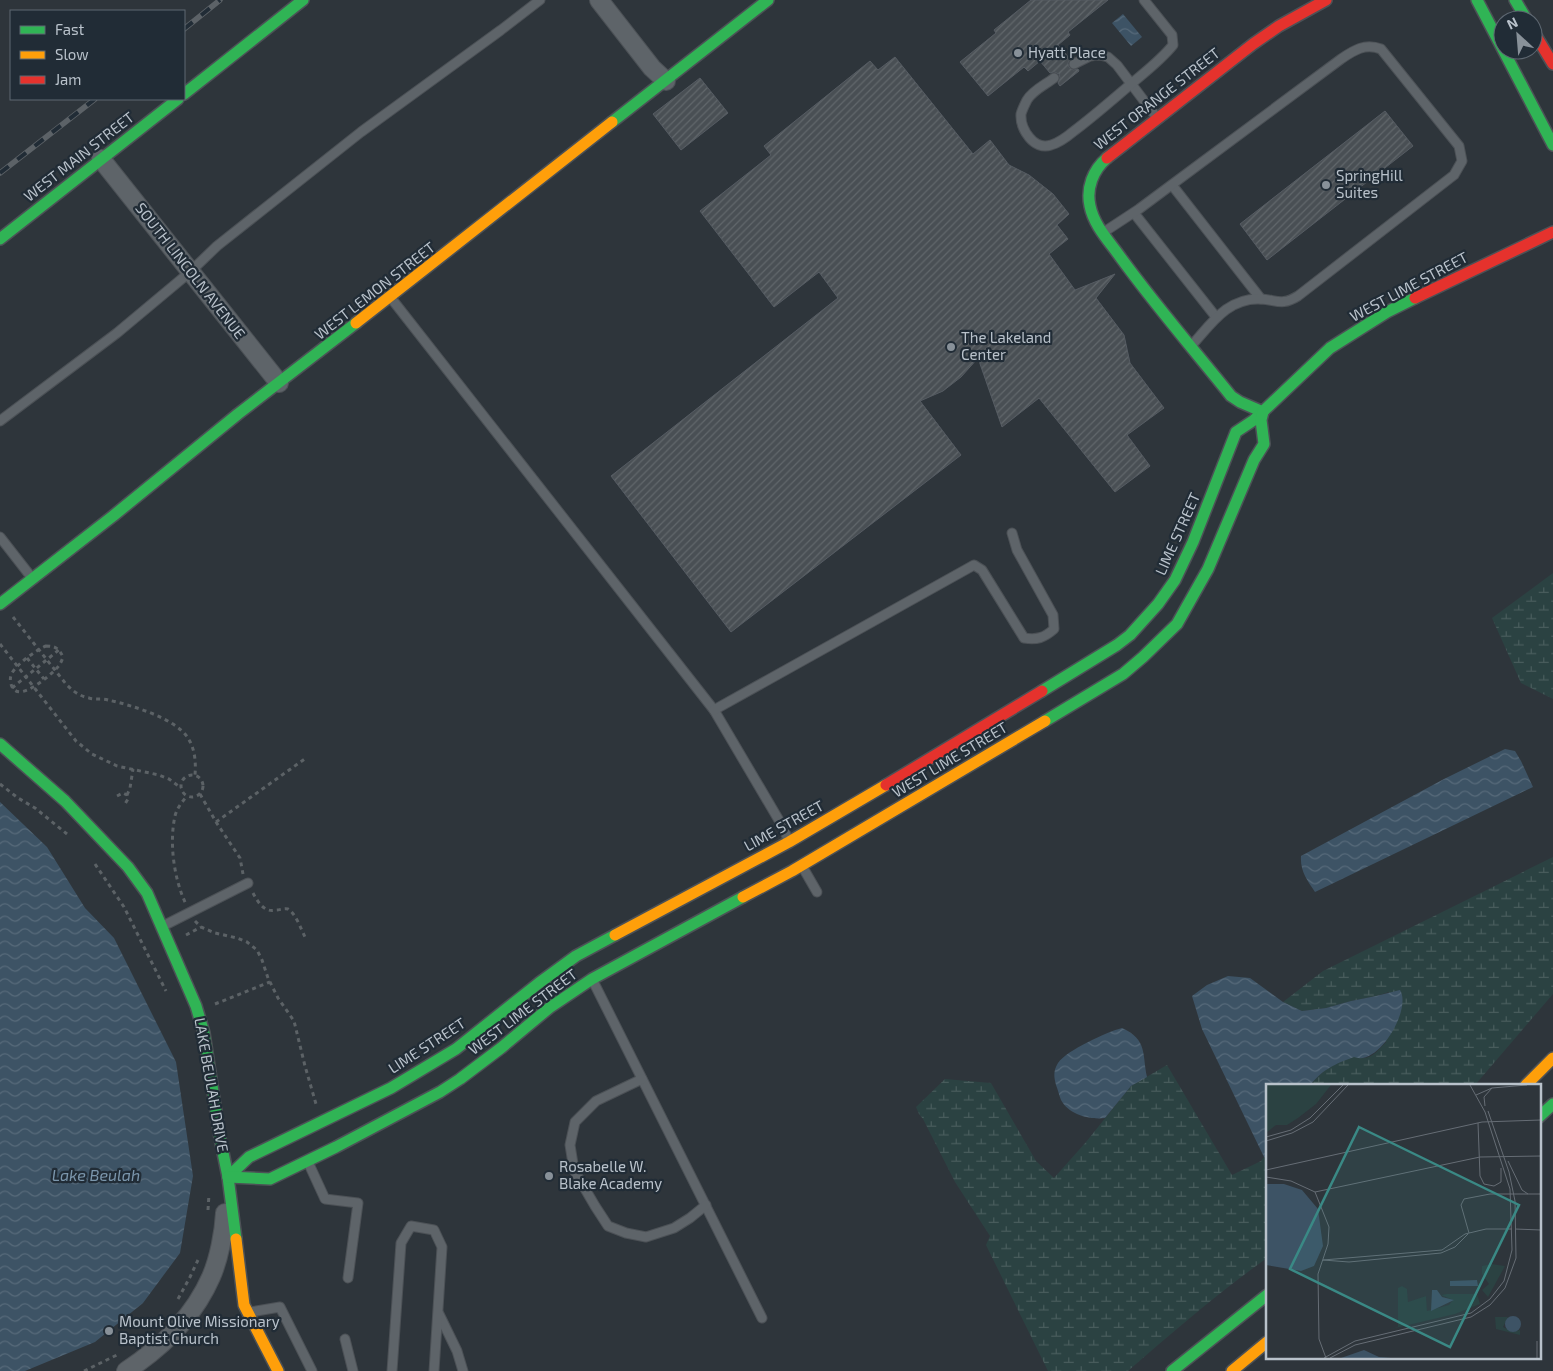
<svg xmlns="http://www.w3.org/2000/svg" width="1553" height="1371" font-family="'Exo 2',sans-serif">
  <defs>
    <pattern id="wetland-marsh" width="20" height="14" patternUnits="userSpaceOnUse" patternTransform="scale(1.25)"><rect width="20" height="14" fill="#2b4242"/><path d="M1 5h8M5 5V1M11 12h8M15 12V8" fill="none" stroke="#485c5c"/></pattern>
    <pattern id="water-waves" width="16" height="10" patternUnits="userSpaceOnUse" patternTransform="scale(1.25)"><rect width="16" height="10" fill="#3d5365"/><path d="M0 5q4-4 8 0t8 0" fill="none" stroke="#576a7a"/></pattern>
    <pattern id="building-hatch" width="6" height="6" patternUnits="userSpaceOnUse" patternTransform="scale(1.25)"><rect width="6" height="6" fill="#494f54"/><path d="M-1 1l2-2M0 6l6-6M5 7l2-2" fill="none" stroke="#61676b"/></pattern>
  </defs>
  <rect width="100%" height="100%" fill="#2e353b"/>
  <g fill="url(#wetland-marsh)">
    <polygon points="1553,573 1553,699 1521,683 1492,618"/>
    <path d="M1553,857V994L1475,1085H1310C1321,1072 1335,1061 1352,1057C1356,1056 1360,1058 1364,1058C1373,1058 1380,1048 1386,1042L1389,992L1376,996L1351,1001L1326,1008L1302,1011L1283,1002L1323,971Z"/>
    <path d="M1167,1065L1232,1175L1261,1161L1264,1157L1267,1159V1258C1218,1293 1173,1332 1128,1371H1048L986,1245L990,1236L955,1182L923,1119L919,1114L916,1107L945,1079L991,1083L1036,1161L1054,1178L1086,1142L1131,1086Z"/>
  </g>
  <g fill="url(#water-waves)">
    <polygon points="1123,14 1142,37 1131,46 1112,23"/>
    <path d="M1505,749L1515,751L1521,761L1533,787L1315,892C1307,880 1300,871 1301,856L1444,779Z"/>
    <polygon points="0,802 47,847 85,908 114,938 176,1062 193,1176 180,1253 143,1303 95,1342 25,1371 0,1371"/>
    <path d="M1228,976L1250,978L1283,1002L1302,1011L1326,1008L1351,1001L1376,996L1400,990C1412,1008 1379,1067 1354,1057C1333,1065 1325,1068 1310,1085H1267V1159L1264,1157L1202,1029L1192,996L1207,985Z"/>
    <path d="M1122,1028C1148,1040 1142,1054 1147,1077L1131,1086L1105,1118C1090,1120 1069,1115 1061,1100C1059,1095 1058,1090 1056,1085C1054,1077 1053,1071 1058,1063C1067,1050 1107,1032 1122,1028Z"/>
  </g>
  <g fill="url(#building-hatch)" stroke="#565c63">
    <polygon points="1031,0 1108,0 1068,32 1070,35 1058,45 1070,59 1068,63 1069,67 1073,70 1078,69 1079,71 1060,86 1058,83 1060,78 1059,74 1054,72 1050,73 1040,61 1028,71 1024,67 988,96 960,62 996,33 994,30"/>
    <polygon points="895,57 973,154 990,140 1009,165 1029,175 1053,194 1069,214 1057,225 1068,239 1049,254 1075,290 1115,274 1096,298 1124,335 1130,363 1164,408 1127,435 1150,466 1115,492 1039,398 1002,427 978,358 961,377 943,391 920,401 961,455 731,632 611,476 838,298 819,272 774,307 700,211 771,155 764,146 870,61 878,70"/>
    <polygon points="700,78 728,113 681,150 653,114"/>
    <polygon points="1385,111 1413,146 1267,260 1240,224"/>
  </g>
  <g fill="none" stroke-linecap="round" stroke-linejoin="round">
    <g stroke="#4c5156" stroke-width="11">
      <g id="lane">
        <polyline points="1074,64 1090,56 1099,55 1108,57 1117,65 1157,118"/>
        <path d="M1054,78C1045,85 1033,90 1027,100C1025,104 1022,110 1021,114C1020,129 1034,151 1051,145C1059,143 1068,136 1074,131C1094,116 1112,100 1131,84C1145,72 1161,60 1173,45L1172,35L1144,0"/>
        <polyline points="1172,185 1261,299"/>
        <polyline points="1134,213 1216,317"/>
        <path d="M1104,232L1139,209L1341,59C1354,50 1365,43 1381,49L1459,146L1462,161L1454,175L1298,296C1282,306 1277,300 1261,299C1228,297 1211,324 1192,345"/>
        <polyline points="391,298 714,710 780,822 789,841"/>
        <polyline points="0,421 117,333 190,272 217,246 361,132 501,30 540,0"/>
        <polyline points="0,537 32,578"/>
        <path d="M714,710L974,565L982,570L1024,638C1037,640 1044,638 1054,629L1053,615L1017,550L1012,533"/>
        <polyline points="802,866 817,892"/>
        <polyline points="163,926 248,883"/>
        <polyline points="592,979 762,1318"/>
        <polyline points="642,1079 596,1101 575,1122 570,1145 574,1170 595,1206 608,1226 626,1233 646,1237 674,1228 690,1218 706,1205"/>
        <polyline points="308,1162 325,1199 358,1203 348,1278"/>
        <polyline points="250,1312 280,1307 312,1371"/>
        <polyline points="439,1314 457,1351 463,1371"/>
        <polyline points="345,1339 353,1371"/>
        <polyline points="392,1371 401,1243 411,1226 434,1230 442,1247 434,1371"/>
      </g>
    </g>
    <g stroke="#4c5156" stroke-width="20">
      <g id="street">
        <polyline points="599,0 652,68 666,81"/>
        <polyline points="101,159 279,383"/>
        <path d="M126,1371C161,1348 194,1316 211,1277C219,1259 224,1232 225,1213"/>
      </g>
    </g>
    <g stroke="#4c5156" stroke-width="14">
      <g id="fast">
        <polyline points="1477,0 1553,145"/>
        <polyline points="1515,0 1527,20"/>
        <polyline points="184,94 303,0"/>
        <polyline points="612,122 768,0"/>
        <path d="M1107,158C1093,170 1086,188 1090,206C1094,226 1110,242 1121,258C1156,306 1194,350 1231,396L1240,402L1263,412"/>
        <polyline points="0,239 178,99"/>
        <polyline points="0,604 113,516 238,414 356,323"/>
        <polyline points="1042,691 1117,645 1130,635 1158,604 1175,580 1193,542 1236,432 1254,420 1330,348 1387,312 1415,298"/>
        <polyline points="1045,721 1123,674 1143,657 1177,624 1208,569 1254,460 1264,444 1261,420 1263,412"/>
        <polyline points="0,744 65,801 128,867 147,893 196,1006 204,1033 220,1138 228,1177 236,1239"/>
        <polyline points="1539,1117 1553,1104"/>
        <polyline points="228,1177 249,1157 391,1088 456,1049 539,983 576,956 615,935"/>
        <polyline points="228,1177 270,1179 336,1147 440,1092 460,1079 501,1048 549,1008 592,979 743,897"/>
        <polyline points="1172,1371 1267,1295"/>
      </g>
    </g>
    <g stroke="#4c5156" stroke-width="14">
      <g id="slow">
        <polyline points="356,323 612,122"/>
        <polyline points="743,897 792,871 1045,721"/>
        <polyline points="615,935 789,842 886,785"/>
        <polyline points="1526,1085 1553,1058"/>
        <polyline points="236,1239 244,1305 278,1371"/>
        <polyline points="1232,1371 1267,1342"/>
      </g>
    </g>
    <g stroke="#4c5156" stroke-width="14">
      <g id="jam">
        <polyline points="1533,31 1553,64"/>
        <polyline points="1107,158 1253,44 1279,26 1326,0"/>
        <polyline points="1415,298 1553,232"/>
        <polyline points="886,785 1042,691"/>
      </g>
    </g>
    <g stroke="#5c6266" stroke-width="3" stroke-dasharray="4 4" stroke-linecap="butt">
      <path d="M13,617L66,684C73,691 79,696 89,698C95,700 102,698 108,700C131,705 175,718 188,738C195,749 196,762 195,775"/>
      <polyline points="0,644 76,741 92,754 117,766 159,775 169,779 181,788"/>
      <path d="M46,646C55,646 59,648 63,657C60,667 54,671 46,678C38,684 16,702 11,684C10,680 10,677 12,673C17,664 36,650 46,646Z"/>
      <polyline points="27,658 44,679"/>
      <polyline points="12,688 60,649"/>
      <circle cx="192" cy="786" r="11"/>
      <polyline points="0,784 18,798 35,808 67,834"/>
      <polyline points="200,794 216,822 240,858 243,874"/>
      <polyline points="127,795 130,788 133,769"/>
      <polyline points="117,796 123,793 127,795 128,799 125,804"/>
      <polyline points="216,822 306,758"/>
      <polyline points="95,864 124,907 166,991"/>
      <path d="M253,893C258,902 264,913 276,910C280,910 284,908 288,909C296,914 301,929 305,937"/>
      <path d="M185,902C174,878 169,843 175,816C177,808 182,802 187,796"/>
      <polyline points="195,921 201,927 215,933 237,938 247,942 257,950 262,960 268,978 278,998 294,1021 305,1066 316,1104"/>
      <polyline points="186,935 201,927"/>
      <polyline points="215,1004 270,982"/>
      <polyline points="208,1210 209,1194"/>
      <polyline points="178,1299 190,1277 198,1260"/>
      <polyline points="84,1371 119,1354"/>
    </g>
    <use href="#lane" stroke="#5e6469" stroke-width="9"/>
    <use href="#street" stroke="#5e6469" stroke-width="18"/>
    <use href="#fast" stroke="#30b455" stroke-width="11"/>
    <use href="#slow" stroke="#ff9f0a" stroke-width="11"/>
    <use href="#jam" stroke="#e5322d" stroke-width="11"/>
    <g stroke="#5c6267" stroke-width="5.5">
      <g id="rail">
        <polyline points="184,29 220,0"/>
        <polyline points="0,173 95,99"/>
      </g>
    </g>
    <use href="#rail" stroke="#212c36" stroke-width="4" stroke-dasharray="11" stroke-linecap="butt"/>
  </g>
  <g fill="#889199" stroke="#212c36" stroke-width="2">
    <circle cx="1018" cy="53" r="5"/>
    <circle cx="1326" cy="185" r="5"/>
    <circle cx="951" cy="347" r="5"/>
    <circle cx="549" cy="1176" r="5"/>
    <circle cx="109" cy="1331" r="5"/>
  </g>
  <g text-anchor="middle" stroke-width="4.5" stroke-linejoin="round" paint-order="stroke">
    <g font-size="15" fill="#b9c2cb" stroke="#212c36" text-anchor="start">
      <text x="1028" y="58">Hyatt Place</text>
      <text x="1336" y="181">SpringHill<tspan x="1336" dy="17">Suites</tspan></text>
      <text x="961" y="343">The Lakeland<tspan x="961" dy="17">Center</tspan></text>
      <text x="559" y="1172">Rosabelle W.<tspan x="559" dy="17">Blake Academy</tspan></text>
      <text x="119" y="1327">Mount Olive Missionary<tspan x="119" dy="17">Baptist Church</tspan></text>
    </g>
    <g font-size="15" fill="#b9c2cb" stroke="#212c36">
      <text transform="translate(1157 99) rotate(-38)" y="5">WEST ORANGE STREET</text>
      <text transform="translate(79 157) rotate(-38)" y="5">WEST MAIN STREET</text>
      <text transform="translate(190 271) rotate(52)" y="5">SOUTH LINCOLN AVENUE</text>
      <text transform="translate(1409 287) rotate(-28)" y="5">WEST LIME STREET</text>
      <text transform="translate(375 291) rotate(-38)" y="5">WEST LEMON STREET</text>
      <text transform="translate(1178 534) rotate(-66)" y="5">LIME STREET</text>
      <text transform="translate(950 760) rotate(-31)" y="5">WEST LIME STREET</text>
      <text transform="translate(784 826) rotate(-29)" y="5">LIME STREET</text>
      <text transform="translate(523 1012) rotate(-37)" y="5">WEST LIME STREET</text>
      <text transform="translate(427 1046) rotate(-33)" y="5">LIME STREET</text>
      <text transform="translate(211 1085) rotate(80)" y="5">LAKE BEULAH DRIVE</text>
    </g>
    <g font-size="16" font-style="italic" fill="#7b96ac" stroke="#212c36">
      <text x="96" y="1181">Lake Beulah</text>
    </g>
  </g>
  <g transform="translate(1266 1084)">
    <rect width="275" height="275" fill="#2e353b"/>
    <path d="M225,180L239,182L222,213L216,206L223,200L216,190V182ZM136,202L141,205L142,218L160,212L161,227L183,221L187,216L175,211L181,210H211L214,220L189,230L121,246L132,243V204ZM229,233H242L237,243L247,248L254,246V251L230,245Z" fill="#2b4242"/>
    <path d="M0,1H65L50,20L32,34L21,41H10L0,49Z" fill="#2b4242"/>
    <path d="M0,100H18L36,106L52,125L57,162L48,182L35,187L0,181ZM211,196L212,202H184V197ZM166,206H171L176,213L188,216L165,227ZM239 240a8 8 0 1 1 16 0a8 8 0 1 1-16 0ZM98,266L113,273L125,274H75Z" fill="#3d5365"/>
    <path fill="none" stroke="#666d75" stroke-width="1" d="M210,11L226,4L261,1M219,22L218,13L226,4M212,39L214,92L218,100L228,102L235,98V84M0,53L25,46L44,34L77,1M0,57L26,49L47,38L82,1M242,77L256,106L262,110M0,86L216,38L275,36M0,93L25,97L49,108L214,73L275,72M49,108L63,143L62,160L52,190L53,255L60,274M249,145L275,146M203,149L195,121L198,115L224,110H275M57,176L176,166L199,150L220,145H246M57,176L83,178L175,169L189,163L202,150M271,257V274M58,274L89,257L205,229L224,215L238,197L246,166L244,105L219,28L204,1M64,274L89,261L205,233L224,221L239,204L250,174L249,117L243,88L222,27"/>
    <path fill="#3a8985" fill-opacity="0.15" stroke="#3a8985" stroke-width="2.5" d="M93,43L253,121L184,263L24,185Z"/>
    <rect width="275" height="275" fill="none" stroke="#b9c2cb" stroke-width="2.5"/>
  </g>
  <rect x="10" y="10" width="175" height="90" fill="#212c36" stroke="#5e6872"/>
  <rect x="20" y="26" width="25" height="8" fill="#30b455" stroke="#5e6872"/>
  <text x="55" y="35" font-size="15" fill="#b9c2cb">Fast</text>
  <rect x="20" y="51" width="25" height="8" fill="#ff9f0a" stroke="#5e6872"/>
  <text x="55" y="60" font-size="15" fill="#b9c2cb">Slow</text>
  <rect x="20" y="76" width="25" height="8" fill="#e5322d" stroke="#5e6872"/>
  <text x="55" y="85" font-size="15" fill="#b9c2cb">Jam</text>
  <g transform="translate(1518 35) rotate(334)"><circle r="24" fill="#212c36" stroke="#5e6872"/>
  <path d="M0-4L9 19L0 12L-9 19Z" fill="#889199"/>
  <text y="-8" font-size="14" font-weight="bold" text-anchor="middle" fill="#b9c2cb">N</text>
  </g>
</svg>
